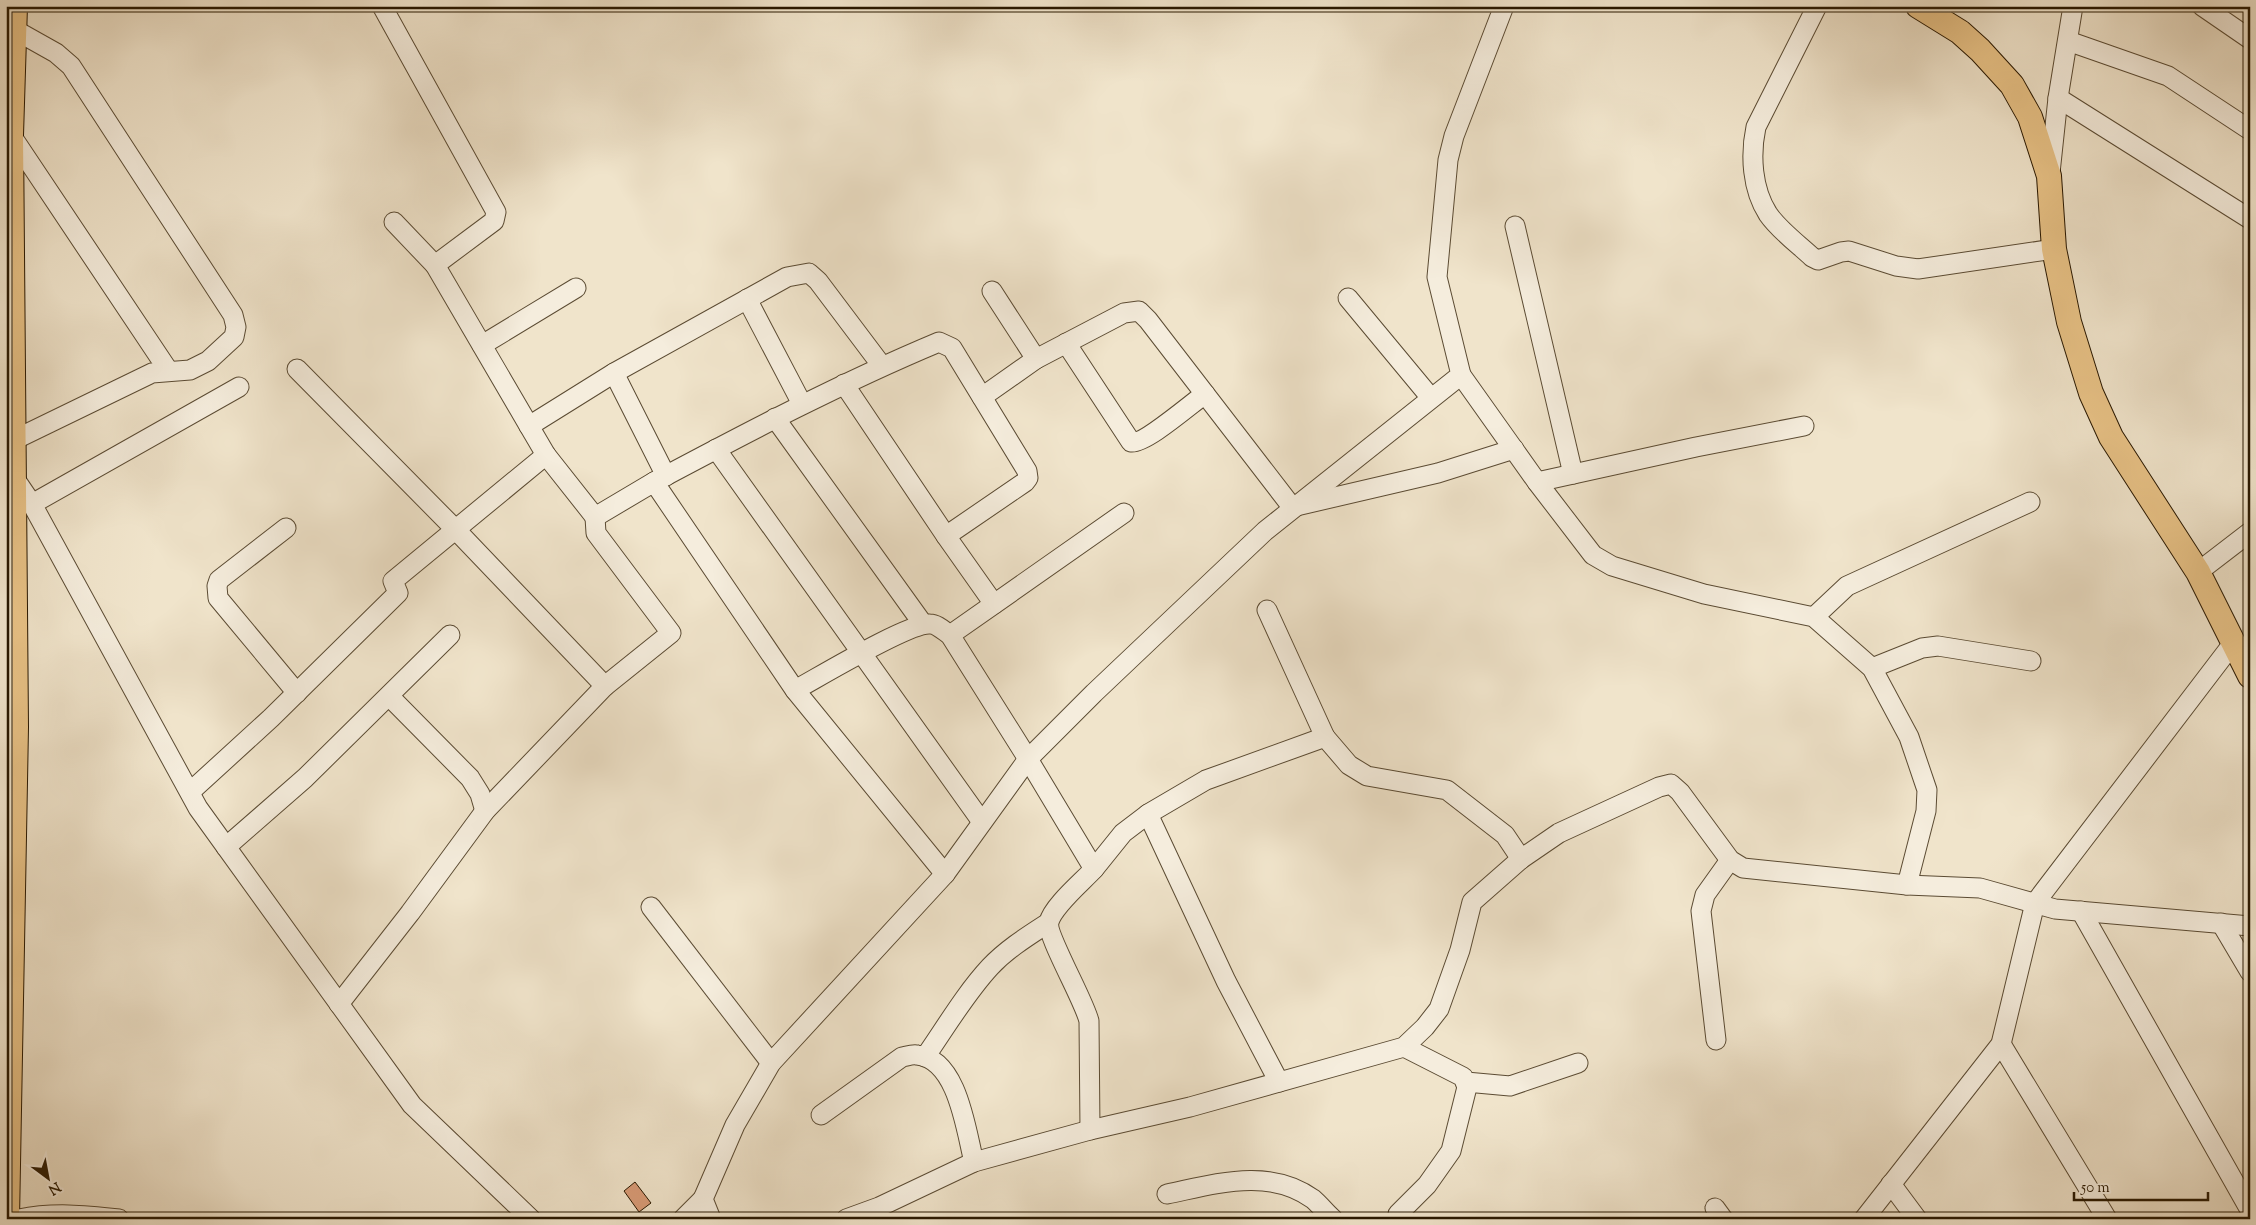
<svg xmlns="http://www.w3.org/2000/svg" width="2256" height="1225" font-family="'Sorts Mill Goudy',serif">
  <rect width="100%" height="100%" fill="#f0e4cb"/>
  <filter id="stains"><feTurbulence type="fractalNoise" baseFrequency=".004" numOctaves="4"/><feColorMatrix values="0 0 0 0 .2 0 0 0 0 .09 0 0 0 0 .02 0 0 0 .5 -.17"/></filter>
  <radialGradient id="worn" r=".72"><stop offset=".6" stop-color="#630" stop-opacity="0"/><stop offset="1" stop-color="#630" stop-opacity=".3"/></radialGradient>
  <polygon fill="#d89b77" stroke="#291800" points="635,1182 651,1203 639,1212 624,1191"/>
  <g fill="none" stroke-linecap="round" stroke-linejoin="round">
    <g stroke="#5b4b33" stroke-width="21">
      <g id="minor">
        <polyline points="382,6 496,212 494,221 435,265"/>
        <path d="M1817,6L1756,127C1750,155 1752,189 1768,214C1779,230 1798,244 1812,257L1818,260L1841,252L1849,251L1896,266L1918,269L2054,249"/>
        <polyline points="2202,6 2250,39"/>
        <polyline points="2068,41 2168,76 2250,130"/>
        <polyline points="2058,98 2250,219"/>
        <polyline points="11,135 168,370"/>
        <polyline points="2050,173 2058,98 2073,6"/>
        <polyline points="394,222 435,265 529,426"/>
        <polyline points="1515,226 1573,474"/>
        <polyline points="992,291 1036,359"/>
        <polyline points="1348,298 1431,398"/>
        <polyline points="747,299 802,404"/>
        <path d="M1066,343L1131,442C1144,445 1192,403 1205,394"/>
        <polyline points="482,345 576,288"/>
        <polyline points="297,369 456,530 605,686 485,811 410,913 339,1004"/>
        <polyline points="614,373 666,476"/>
        <polyline points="1461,375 1537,482 1593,555 1612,566 1704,594 1814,617 1872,668 1909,737 1927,790 1926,811 1907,885"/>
        <polyline points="844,384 946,536 994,604"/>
        <polyline points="982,397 1036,359 1124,313 1139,311 1148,320 1292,507 1438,473 1514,449"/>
        <polyline points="775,418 923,624"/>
        <polyline points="14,440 152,373 190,370 208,361 234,337 236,327 233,315 71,66 56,53 15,30"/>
        <polyline points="716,449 982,822"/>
        <polyline points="546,455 529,426 614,373 787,277 809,273 818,281 882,366"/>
        <polyline points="13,476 32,504 198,808 412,1105 531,1219"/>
        <path d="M654,482C748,432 841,383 939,342L952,348L1027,471L1028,478L1025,482L946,536"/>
        <polyline points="1537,482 1696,447 1804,426"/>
        <polyline points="32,504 239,387"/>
        <polyline points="595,517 596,533 671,633 605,686"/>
        <polyline points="286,528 219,580 217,586 218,598 297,693"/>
        <polyline points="2198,572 2250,532"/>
        <polyline points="1267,610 1325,737"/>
        <polyline points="1814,617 1847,586 2030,502"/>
        <polyline points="950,635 1124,513"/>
        <polyline points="1872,668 1922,648 1938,646 2031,661"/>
        <polyline points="795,690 945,874"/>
        <polyline points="389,696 470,778 480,794 485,811"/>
        <path d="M190,792L271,718L398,593L393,581L546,455L595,517L654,482L795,690C819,677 908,623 930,624C937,624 944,631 950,635L1028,759L1094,869C1082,882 1053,906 1049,922C1046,935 1084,1000 1089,1021L1090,1130"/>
        <polyline points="1148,814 1226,981 1279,1082"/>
        <polyline points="226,847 305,778 450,635"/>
        <polyline points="1094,869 1123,833 1148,814 1206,780 1325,737 1349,765 1367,776 1447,790 1505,835 1521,859"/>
        <polyline points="651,907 771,1063"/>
        <polyline points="2081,911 2250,1210"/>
        <polyline points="2221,923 2250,972"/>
        <polyline points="1716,1040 1701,911 1705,895 1730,860"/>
        <polyline points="2001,1044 2107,1219"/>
        <path d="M925,1057C946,1027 965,994 990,967C1007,949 1028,936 1048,923"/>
        <polyline points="1466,1082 1510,1086 1578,1063"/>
        <path d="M821,1115L902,1057C907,1056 913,1054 917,1055C958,1059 966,1131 974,1162"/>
        <polyline points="1891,1184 1917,1219"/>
        <path d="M1167,1194C1216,1184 1269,1167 1313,1199C1320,1205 1326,1213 1333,1219"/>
        <polyline points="1715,1208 1723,1219"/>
        <path d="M19,1219C53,1212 84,1215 119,1219"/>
        <polyline points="683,1219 703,1199"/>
        <polyline points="711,1219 703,1199 735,1125 771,1063 945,874 1028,759 1094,693 1265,531 1461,375 1437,277 1448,160 1454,136 1504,6"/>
        <polyline points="846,1219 879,1207 974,1162 1090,1130 1190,1107 1404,1047 1425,1027 1439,1009 1460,950 1472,902 1521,859 1559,833 1659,787 1671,784 1680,792 1730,860 1743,868 1907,885 1980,888 2055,909 2250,926"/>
        <polyline points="1402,1219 1398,1214 1427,1185 1451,1151 1467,1087 1463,1077 1404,1047"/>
        <polyline points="1864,1219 2001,1044 2035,903 2234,642"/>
      </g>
    </g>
    <g stroke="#291800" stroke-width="26">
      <g id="major">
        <polyline points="1918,6 1960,32 1980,50 2012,85 2030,117 2049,176 2054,249 2069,322 2091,393 2111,437 2198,572 2250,676"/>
        <polyline points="7,1219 16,727 11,135 15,6"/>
      </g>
    </g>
    <use href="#minor" stroke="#f5eddd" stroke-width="19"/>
    <use href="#major" stroke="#e8c286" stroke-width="24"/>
  </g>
  <rect width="2256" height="1225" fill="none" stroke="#f0e4cb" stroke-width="25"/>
  <rect x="8" y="8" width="2241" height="1210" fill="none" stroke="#291800" stroke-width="2.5"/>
  <rect x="12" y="12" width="2231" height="1200" fill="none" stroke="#291800"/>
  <g transform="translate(48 1178) rotate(148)" stroke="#f5eddd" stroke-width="4" paint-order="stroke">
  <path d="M0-4L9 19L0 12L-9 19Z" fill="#291800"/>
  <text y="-8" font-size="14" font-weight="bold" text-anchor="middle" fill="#291800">N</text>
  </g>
  <path d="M2074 1192v8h134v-8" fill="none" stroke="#291800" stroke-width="2.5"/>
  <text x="2081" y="1192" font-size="15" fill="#291800" stroke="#f5eddd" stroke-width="4" paint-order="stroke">50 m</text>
  <rect width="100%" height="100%" filter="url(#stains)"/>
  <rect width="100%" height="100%" fill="url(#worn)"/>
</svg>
